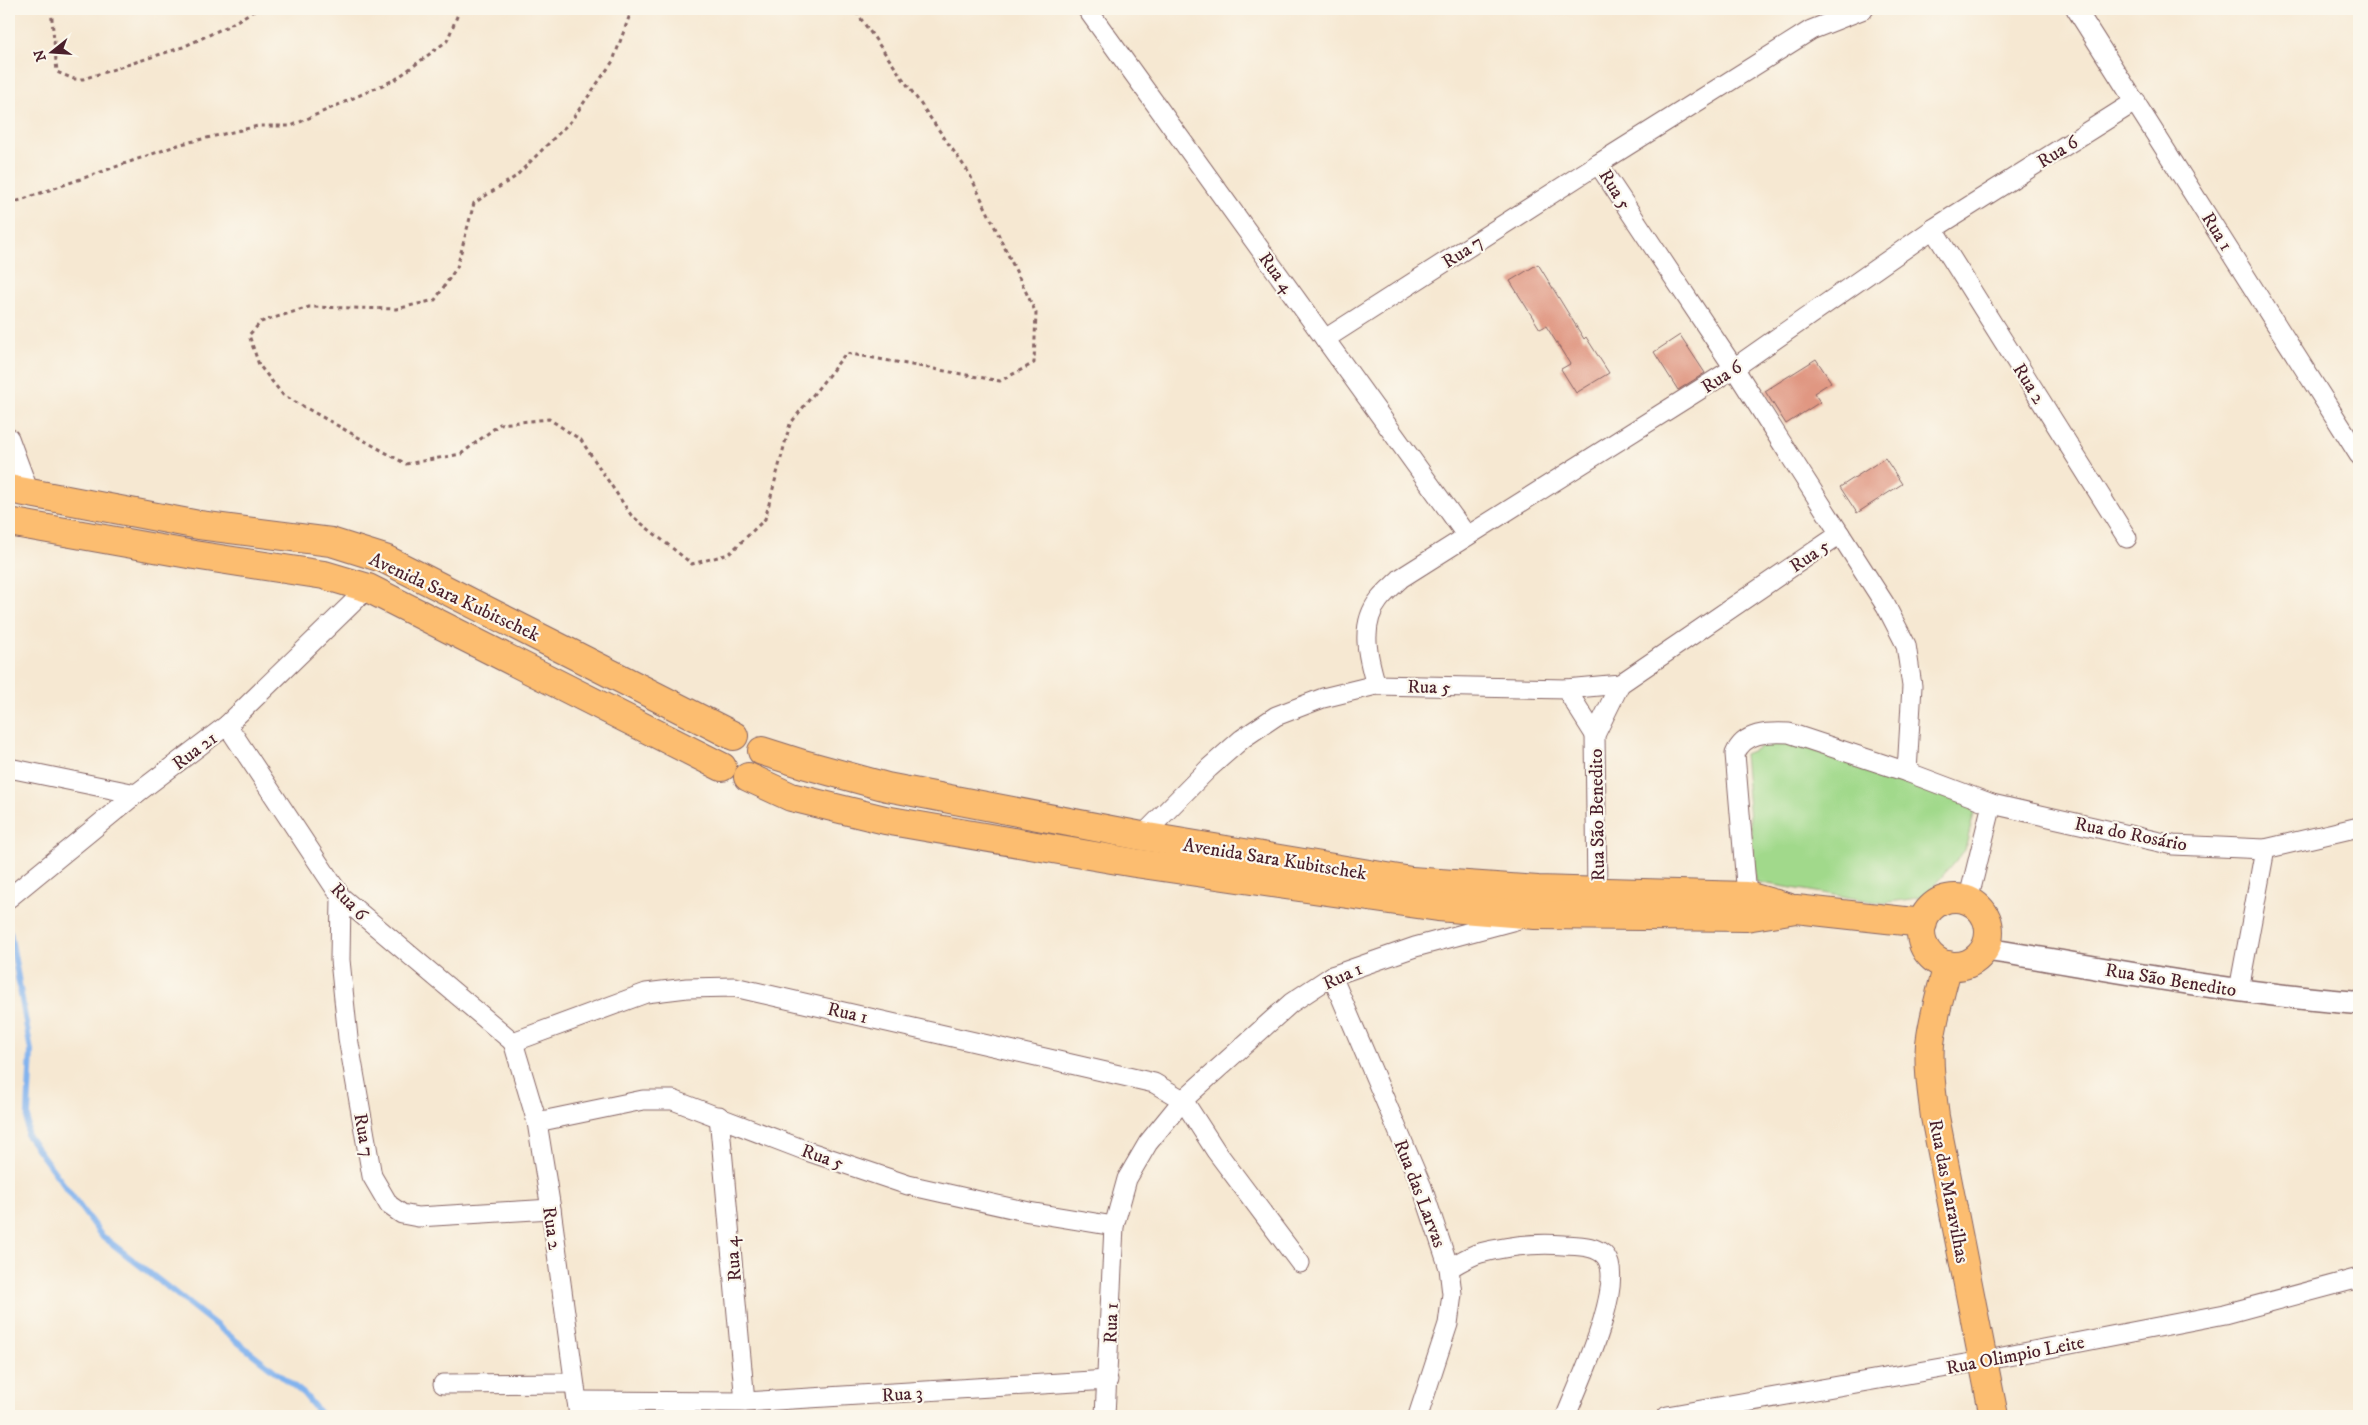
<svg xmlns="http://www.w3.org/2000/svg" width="2368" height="1425" font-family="'IM FELL DW Pica',serif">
  <rect width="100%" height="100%" fill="#fbf7ec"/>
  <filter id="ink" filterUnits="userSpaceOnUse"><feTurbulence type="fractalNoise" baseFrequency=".02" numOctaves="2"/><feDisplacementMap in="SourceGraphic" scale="10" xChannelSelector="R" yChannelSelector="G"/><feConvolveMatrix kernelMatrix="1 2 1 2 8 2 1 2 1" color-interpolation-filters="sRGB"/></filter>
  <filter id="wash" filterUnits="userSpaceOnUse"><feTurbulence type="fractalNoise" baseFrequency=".0096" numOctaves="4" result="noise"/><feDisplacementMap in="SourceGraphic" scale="20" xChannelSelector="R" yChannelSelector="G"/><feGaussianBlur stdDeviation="1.12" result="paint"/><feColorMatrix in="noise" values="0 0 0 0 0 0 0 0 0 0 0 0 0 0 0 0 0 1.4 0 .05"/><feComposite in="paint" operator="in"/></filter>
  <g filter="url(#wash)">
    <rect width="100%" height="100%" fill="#f6e8d2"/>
    <polygon fill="#a1d98b" stroke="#767c5b" points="1780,739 1976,805 1965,850 1924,897 1883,903 1756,882 1744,754"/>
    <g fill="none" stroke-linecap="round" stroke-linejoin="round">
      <polyline stroke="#82b3ee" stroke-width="6" points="10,932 31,1051 27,1135 101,1235 304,1394 322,1416"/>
    </g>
    <g id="blocks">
      <g fill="#e09782">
        <polygon points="1538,264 1584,339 1586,337 1609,373 1576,393 1561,369 1570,364 1546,326 1540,329 1510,281"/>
        <polygon points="1680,335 1705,373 1678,390 1654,352"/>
        <polygon points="1816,359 1831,382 1814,393 1820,402 1786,424 1765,391"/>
        <polygon points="1885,458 1902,484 1857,513 1840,487"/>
      </g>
    </g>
  </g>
  <g filter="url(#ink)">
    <use href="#blocks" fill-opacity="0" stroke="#866565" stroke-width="1"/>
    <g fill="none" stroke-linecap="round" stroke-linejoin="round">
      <g stroke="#866565" stroke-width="21">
        <g id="minor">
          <polyline points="1087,9 1467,536"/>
          <polyline points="2076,9 2359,455"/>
          <polyline points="1933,229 2127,538"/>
          <polyline points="1325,339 1598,164"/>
          <polyline points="9,438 30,495"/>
          <polyline points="1840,534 1886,606 1906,645 1912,686 1907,772 1992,804 2173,845 2265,849 2359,827"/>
          <path d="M1376,685C1368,658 1359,625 1379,600C1385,592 1394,585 1401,578L1734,368L1933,229L2136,101"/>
          <polyline points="1566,689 1595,735"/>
          <polyline points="227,725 341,897 513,1042"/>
          <polyline points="9,768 136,794"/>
          <polyline points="1142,836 1209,768 1242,739 1276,716 1323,698 1376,685 1566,689 1620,684 1840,534 1734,368 1598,164 1811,30 1864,9"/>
          <polyline points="1597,891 1595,735 1620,684"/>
          <path d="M1747,896L1735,754C1744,732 1768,732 1789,733L1907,772"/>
          <polyline points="341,897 340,960 348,1038 372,1176 389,1205 402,1214 418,1217 551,1209"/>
          <polyline points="9,898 136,794 227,725 368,588"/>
          <polyline points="1968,901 1992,804"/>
          <polyline points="1332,976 1422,1187 1449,1268 1452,1294 1448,1324 1418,1416"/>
          <polyline points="2239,990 2265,849"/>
          <polyline points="513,1042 646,993 687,988 734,987 1154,1083 1183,1100 1216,1151 1300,1263"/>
          <polyline points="513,1042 537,1122 551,1209 579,1416"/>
          <polyline points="719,1116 745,1402"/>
          <polyline points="537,1122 643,1100 673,1100 807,1151 908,1185 1029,1212 1114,1226"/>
          <path d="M1449,1268C1459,1263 1469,1256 1480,1253C1507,1246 1536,1243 1563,1245C1577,1246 1597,1245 1606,1257C1626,1285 1578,1385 1566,1416"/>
          <polyline points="443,1384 574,1383"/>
          <polyline points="577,1401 745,1402 1108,1380"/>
          <polyline points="1105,1416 1114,1226 1127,1179 1148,1143 1183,1100 1291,1003 1332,976 1415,947 1519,919"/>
          <polyline points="1667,1416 1982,1361 2225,1314 2359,1278"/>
        </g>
      </g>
      <g stroke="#866565" stroke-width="25">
        <path id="tertiary" d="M1984,949C2109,969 2233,994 2359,1003"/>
      </g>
      <g stroke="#866565" stroke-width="30">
        <g id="primary">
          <polyline points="9,489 199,525 331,542 385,559 734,736"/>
          <polyline points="9,522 194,555 324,575 368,588 722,767"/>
          <polyline points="762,751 803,764 887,787 1142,836 1411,881 1538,890 1747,896 1787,907"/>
          <polyline points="748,777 791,797 885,820 1135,863 1438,907 1535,915 1746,917 1796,909 1923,923"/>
          <circle cx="1955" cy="932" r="34"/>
          <path d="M1948,965C1941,991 1933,1017 1930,1044C1928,1068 1932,1093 1935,1117L1994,1416"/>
        </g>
      </g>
      <g stroke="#866565" stroke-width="3" stroke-dasharray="4 4" stroke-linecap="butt">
        <polyline points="51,9 57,72 74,79 83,79 183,47 228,26 257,9"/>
        <polyline points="632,9 613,61 571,121 515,177 474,203 457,267 435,300 396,309 309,307 261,322 249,335 259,365 283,395 406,464 461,454 500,424 549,419 581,440 631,515 692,564 729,554 765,519 790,424 846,353 1000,381 1034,363 1036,313 969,173 854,9"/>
        <polyline points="9,204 181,144 258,126 291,126 396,79 447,41 460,9"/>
      </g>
      <use href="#minor" stroke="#fff" stroke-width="19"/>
      <use href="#tertiary" stroke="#fff" stroke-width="22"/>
      <use href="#primary" stroke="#fcbd6f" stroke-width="28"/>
    </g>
  </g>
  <g text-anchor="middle" stroke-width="4.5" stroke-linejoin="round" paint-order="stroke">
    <g font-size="19" fill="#4a1f2b" stroke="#fbf7ec">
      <text transform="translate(2057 151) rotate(-32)" y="7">Rua 6</text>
      <text transform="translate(1616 189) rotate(58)" y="7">Rua 5</text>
      <text transform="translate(2218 231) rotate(58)" y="7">Rua 1</text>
      <text transform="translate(1462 251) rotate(-33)" y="7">Rua 7</text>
      <text transform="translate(1277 272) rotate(54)" y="7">Rua 4</text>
      <text transform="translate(1721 376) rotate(-33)" y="7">Rua 6</text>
      <text transform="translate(2030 383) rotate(58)" y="7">Rua 2</text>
      <text transform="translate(1809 555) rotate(-34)" y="7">Rua 5</text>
      <text transform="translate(455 596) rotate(25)" y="7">Avenida Sara Kubitschek</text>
      <text transform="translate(1429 686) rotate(1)" y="7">Rua 5</text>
      <text transform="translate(194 750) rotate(-37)" y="7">Rua 21</text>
      <text transform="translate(1596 815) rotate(-91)" y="7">Rua São Benedito</text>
      <text transform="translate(2131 833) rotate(11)" y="7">Rua do Rosário</text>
      <text transform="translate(1275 858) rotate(9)" y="7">Avenida Sara Kubitschek</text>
      <text transform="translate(350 901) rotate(46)" y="7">Rua 6</text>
      <text transform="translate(1342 975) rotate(-25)" y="7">Rua 1</text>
      <text transform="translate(2171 979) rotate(9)" y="7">Rua São Benedito</text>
      <text transform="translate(848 1012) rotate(13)" y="7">Rua 1</text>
      <text transform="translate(365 1135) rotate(80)" y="7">Rua 7</text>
      <text transform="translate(823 1156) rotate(19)" y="7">Rua 5</text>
      <text transform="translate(1950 1191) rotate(79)" y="7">Rua das Maravilhas</text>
      <text transform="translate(1421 1193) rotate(69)" y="7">Rua das Larvas</text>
      <text transform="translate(553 1228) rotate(82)" y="7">Rua 2</text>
      <text transform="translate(732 1259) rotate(-95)" y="7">Rua 4</text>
      <text transform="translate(1110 1323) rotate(-88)" y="7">Rua 1</text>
      <text transform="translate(2015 1354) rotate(-11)" y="7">Rua Olimpio Leite</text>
      <text transform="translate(902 1393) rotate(-4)" y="7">Rua 3</text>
    </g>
  </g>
  <rect width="2368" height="1425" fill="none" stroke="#fbf7ec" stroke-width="30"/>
  <g transform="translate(52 52) rotate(253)" stroke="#fbf7ec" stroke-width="4" paint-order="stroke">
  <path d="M0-4L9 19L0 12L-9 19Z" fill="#4a1f2b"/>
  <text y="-8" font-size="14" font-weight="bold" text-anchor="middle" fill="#4a1f2b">N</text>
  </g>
</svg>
